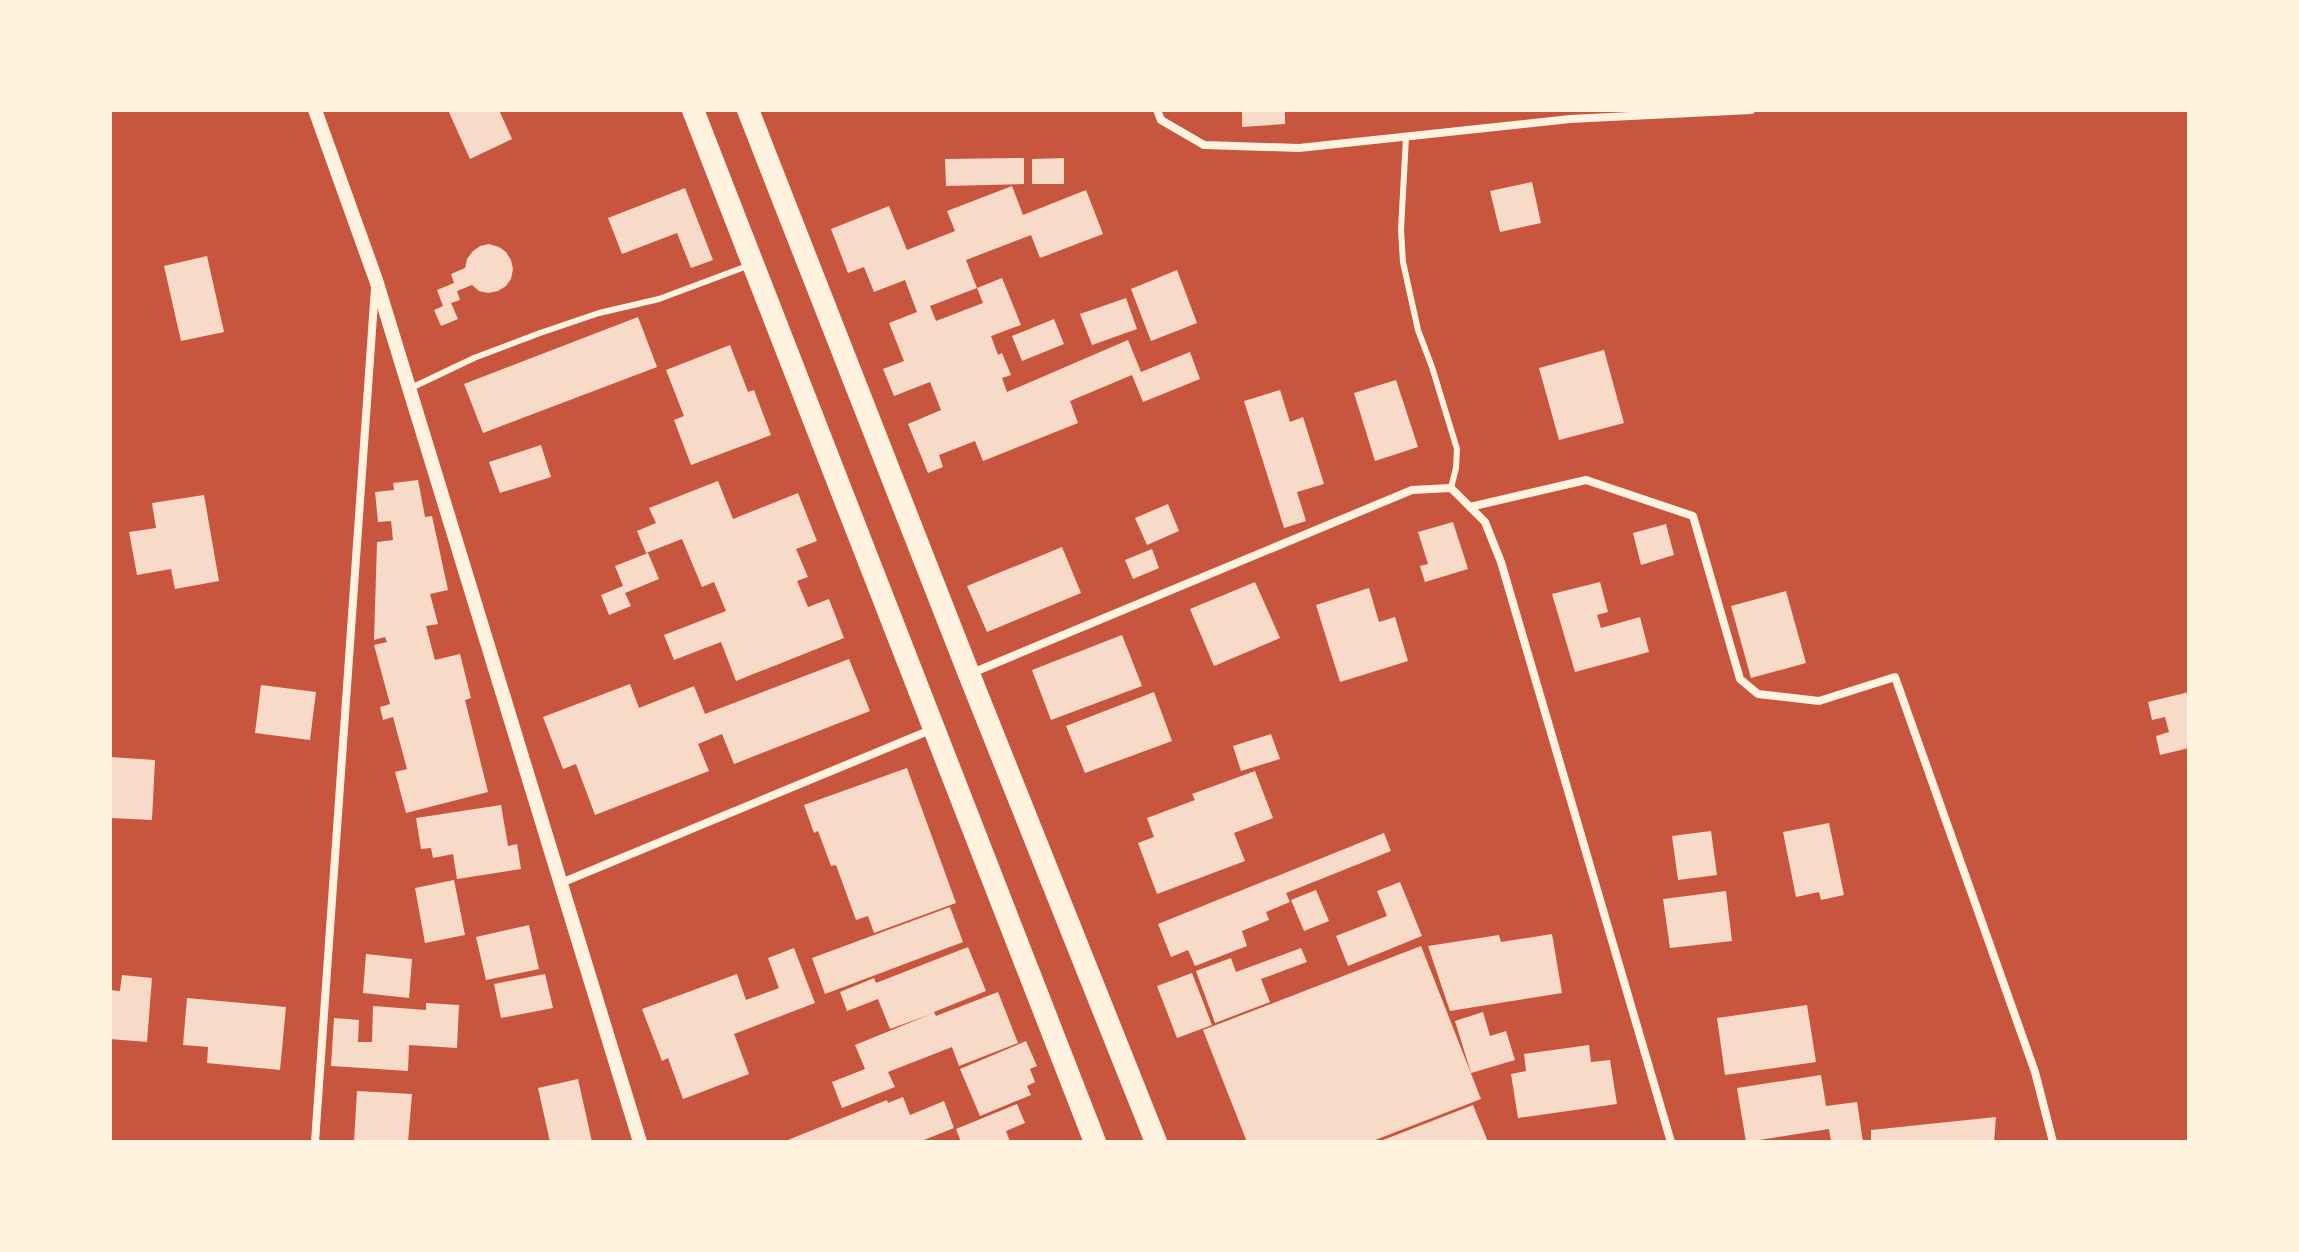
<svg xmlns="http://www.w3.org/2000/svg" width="2299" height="1252" font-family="'Public Sans',sans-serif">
  <rect width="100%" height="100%" fill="#c8553d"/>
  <g fill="#f7dbc8">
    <polygon points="448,110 499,110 512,139 470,159"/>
    <polygon points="1242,110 1285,110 1285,124 1242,127"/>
    <polygon points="1024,158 1024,184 946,186 945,159"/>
    <polygon points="1064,158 1064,184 1032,184 1032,159"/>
    <polygon points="1532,182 1541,223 1500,232 1490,191"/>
    <polygon points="1012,186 1023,215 1086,190 1103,234 1040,258 1031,235 966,260 977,288 930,306 936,321 983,303 977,288 1002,278 1021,325 991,336 998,355 1002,353 1011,375 1002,378 1007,392 1128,340 1141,372 1190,352 1200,379 1143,402 1132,375 1070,401 1078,423 983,461 975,441 939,455 943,467 928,473 908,424 941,410 930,382 894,396 883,369 904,361 889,323 917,312 905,280 874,292 864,267 848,273 831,229 889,206 907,250 955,231 947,211"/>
    <polygon points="685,188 713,260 691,268 677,233 622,254 608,218"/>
    <polygon points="489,244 499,247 506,252 511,260 513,269 511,279 506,286 498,291 488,293 479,291 472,285 457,291 460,300 451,303 458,319 441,326 434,310 443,306 437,290 454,283 451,274 465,268 467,259 473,251 480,246"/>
    <polygon points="207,256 224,332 181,341 164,266"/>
    <polygon points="1177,270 1197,323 1151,341 1131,289"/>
    <polygon points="1126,298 1137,329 1092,345 1080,314"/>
    <polygon points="638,317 657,367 483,433 464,384"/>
    <polygon points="1054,319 1064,344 1022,361 1012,336"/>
    <polygon points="730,345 748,392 754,390 771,435 691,465 674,420 684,416 666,370"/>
    <polygon points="1604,350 1624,423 1559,440 1539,368"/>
    <polygon points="1396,380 1418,447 1375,461 1354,393"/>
    <polygon points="1280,390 1290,422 1303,417 1324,484 1297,492 1306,521 1284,528 1244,401"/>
    <polygon points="541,445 551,477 500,493 489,462"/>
    <polygon points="418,480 425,517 432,516 448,590 430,594 438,624 426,626 435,660 460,654 471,698 465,700 488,792 406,813 395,772 407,769 393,717 383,720 380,707 390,704 374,645 387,642 385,637 374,640 377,542 393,540 391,521 378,522 375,492 394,490 393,483"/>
    <polygon points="718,481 733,519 798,493 817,541 796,549 808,577 797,581 808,607 829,599 844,638 736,681 721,642 674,660 664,635 726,611 714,582 702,587 682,539 646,553 637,531 656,523 649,508"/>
    <polygon points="204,495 219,581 175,589 171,569 137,575 129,532 156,528 152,503"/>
    <polygon points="1168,504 1179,531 1147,545 1135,518"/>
    <polygon points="1453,522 1468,569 1425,582 1420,566 1428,564 1418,532"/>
    <polygon points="1666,524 1674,555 1641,565 1633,533"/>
    <polygon points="1062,547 1081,593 987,632 967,586"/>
    <polygon points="1152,549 1159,568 1133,579 1125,560"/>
    <polygon points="648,553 659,579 625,593 631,606 609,615 601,595 623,586 615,566"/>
    <polygon points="1255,582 1280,638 1214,666 1190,609"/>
    <polygon points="1600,582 1608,612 1597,615 1601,628 1640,617 1649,652 1575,672 1552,594"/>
    <polygon points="1369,588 1379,622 1395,617 1408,661 1340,682 1316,605"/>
    <polygon points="1786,591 1806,663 1751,678 1731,606"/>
    <polygon points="1122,635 1142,686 1051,720 1032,670"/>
    <polygon points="849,659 870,711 734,764 722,734 698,744 709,771 595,815 576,764 563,769 543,717 630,684 639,708 694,686 705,714"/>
    <polygon points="261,685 316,692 310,740 255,733"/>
    <polygon points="1154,692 1172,741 1085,773 1066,726"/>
    <polygon points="2189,692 2189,748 2160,755 2156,736 2169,732 2165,717 2152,720 2148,702"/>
    <polygon points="1271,734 1280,759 1241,771 1233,746"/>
    <polygon points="110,757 155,760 152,820 110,818"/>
    <polygon points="907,768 956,903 874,933 868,916 856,920 836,865 831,866 818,831 814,833 804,805"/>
    <polygon points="1255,771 1273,818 1234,833 1245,861 1157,894 1138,843 1154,837 1147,818 1195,800 1192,794"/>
    <polygon points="501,805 508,846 517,844 521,869 457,879 453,854 433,858 431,848 421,849 416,818"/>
    <polygon points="1829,823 1844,895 1821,900 1819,892 1796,897 1783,832"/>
    <polygon points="1711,831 1717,875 1678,880 1672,836"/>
    <polygon points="1384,833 1391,851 1286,893 1290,902 1266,912 1269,920 1242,931 1247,946 1195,966 1188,950 1171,957 1158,924"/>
    <polygon points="454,880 465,935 425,943 415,888"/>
    <polygon points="1400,882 1422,936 1348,966 1336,936 1387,916 1377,891"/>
    <polygon points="1316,890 1329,921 1304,931 1291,900"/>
    <polygon points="1726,891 1732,941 1670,948 1663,899"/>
    <polygon points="950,907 963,942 825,994 812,958"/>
    <polygon points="529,925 539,969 486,980 476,937"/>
    <polygon points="1552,934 1562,993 1450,1011 1428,946 1499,935 1501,942"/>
    <polygon points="1421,946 1481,1099 1370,1142 1247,1142 1203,1030"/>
    <polygon points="968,947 986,991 934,1012 936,1016 998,992 1018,1043 959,1066 952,1047 888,1072 895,1087 842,1108 832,1082 865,1069 855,1045 931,1014 890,1029 878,999 847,1011 840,992 874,978 876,983"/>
    <polygon points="794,948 815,1003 734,1034 749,1074 683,1099 668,1058 662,1061 642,1009 737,974 746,1000 779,988 768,958"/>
    <polygon points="1301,948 1307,962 1261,979 1270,1002 1215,1023 1196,971 1231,958 1236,972"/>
    <polygon points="366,954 412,959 409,998 363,993"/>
    <polygon points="1192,973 1212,1025 1177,1038 1157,986"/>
    <polygon points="545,974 553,1008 501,1018 494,984"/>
    <polygon points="122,975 152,978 147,1042 110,1039 110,990 120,991"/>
    <polygon points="187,998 286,1007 280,1070 207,1063 208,1047 183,1045"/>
    <polygon points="426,1003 459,1005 457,1048 409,1045 408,1071 331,1066 334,1018 359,1020 358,1042 372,1042 373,1006 426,1010"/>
    <polygon points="1807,1005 1816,1062 1725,1075 1717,1018"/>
    <polygon points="1483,1012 1490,1036 1506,1031 1515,1060 1471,1073 1455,1021"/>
    <polygon points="1026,1041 1037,1066 1030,1069 1035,1082 1027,1086 1031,1095 980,1116 960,1069"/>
    <polygon points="1589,1045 1591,1062 1610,1060 1617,1104 1518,1118 1511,1074 1526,1071 1524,1054"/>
    <polygon points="1821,1075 1826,1106 1857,1102 1863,1142 1831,1142 1829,1129 1746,1142 1737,1088"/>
    <polygon points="578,1079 592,1142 550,1142 538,1088"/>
    <polygon points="357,1091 412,1094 408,1142 354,1142"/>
    <polygon points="903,1097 910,1115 944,1101 954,1128 919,1142 783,1142 887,1100 888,1103"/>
    <polygon points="1017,1104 1025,1123 1006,1131 1010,1142 961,1142 956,1129"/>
    <polygon points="1473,1105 1488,1142 1378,1142"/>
    <polygon points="1996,1117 1994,1142 1871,1142 1871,1130"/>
  </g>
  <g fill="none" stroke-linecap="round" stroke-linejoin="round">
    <g stroke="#fff3e0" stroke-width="6">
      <polyline points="1406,137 1401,230 1403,262 1418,330 1432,367 1457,449 1456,468 1451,488"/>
      <polyline points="411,388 474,358 540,333 599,313 659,299 750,265"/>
    </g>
    <g stroke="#fff3e0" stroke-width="8">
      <polyline points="1157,110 1161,120 1204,145 1299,148 1570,119 1751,110"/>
      <polyline points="1470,507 1586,480 1693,516 1740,679 1758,694 1819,701 1895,677 2035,1072 2053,1142"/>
      <polyline points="972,673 1412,490 1451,488 1485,522 1501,562 1671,1142"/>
      <polyline points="561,883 933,729"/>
      <polyline points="315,1142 375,288"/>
    </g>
    <polyline stroke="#fff3e0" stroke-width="14" points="315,110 376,280 640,1142"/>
    <g stroke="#fff3e0" stroke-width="22">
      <polyline points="693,110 1095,1142"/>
      <polyline points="748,110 969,674 1156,1142"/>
    </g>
  </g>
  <rect width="2299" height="1252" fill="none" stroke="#fff3e0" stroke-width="224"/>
</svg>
